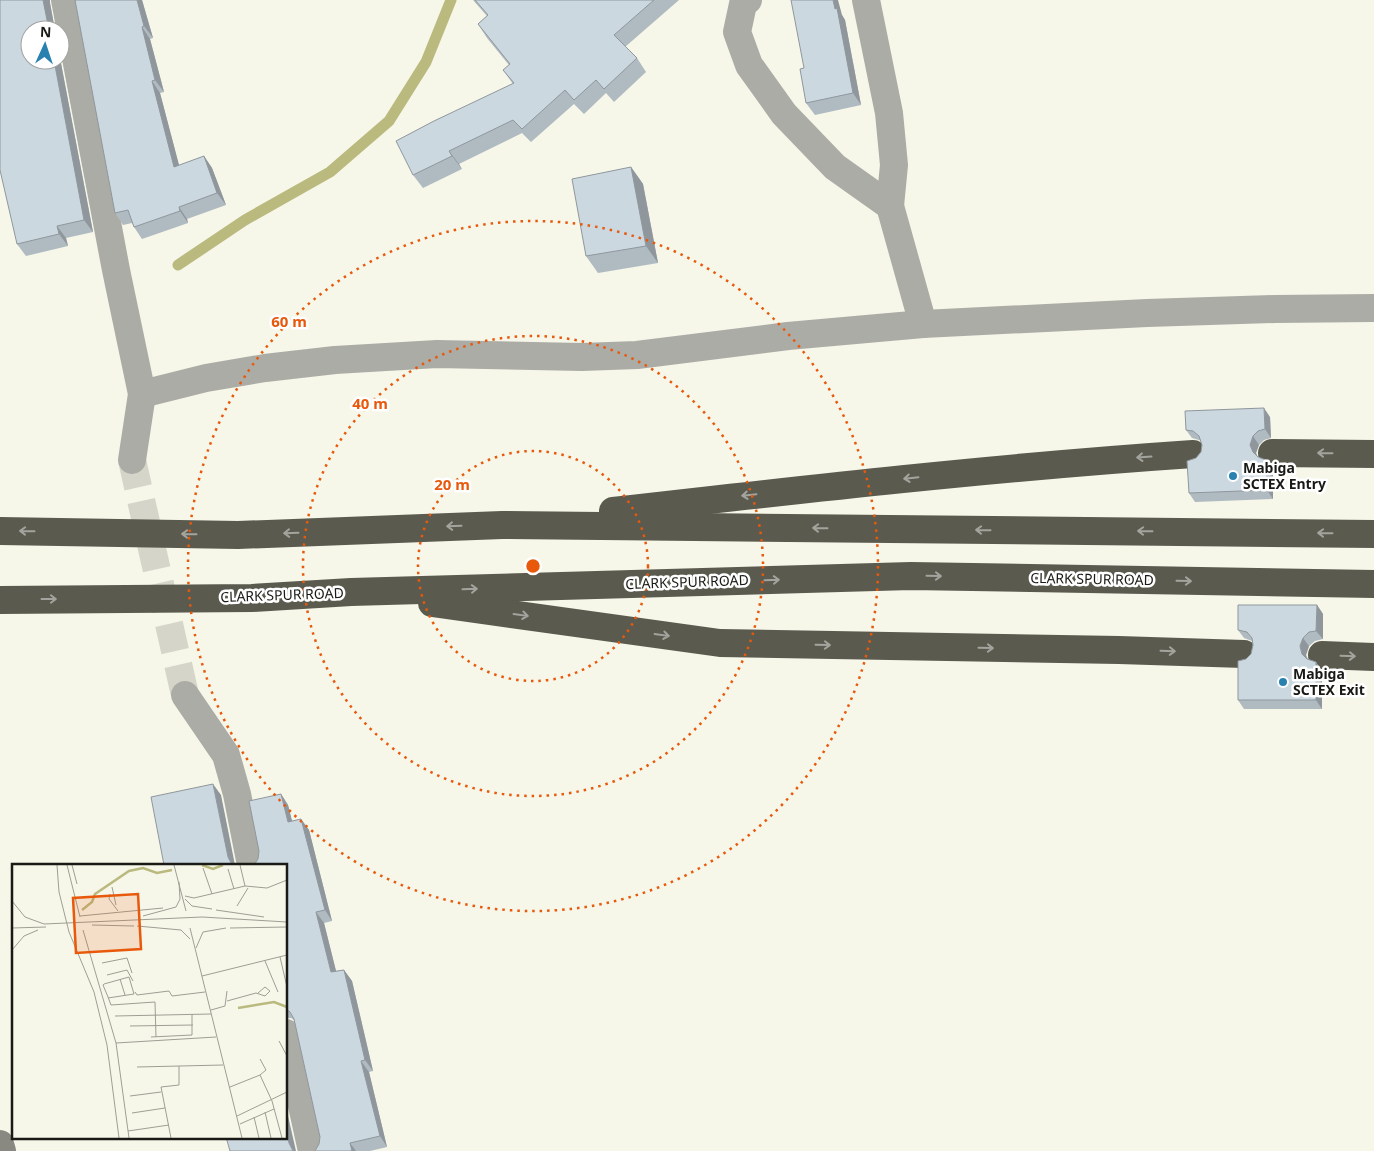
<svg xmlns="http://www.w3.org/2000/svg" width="1374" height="1151" font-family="'Noto Sans',sans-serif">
  <rect width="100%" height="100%" fill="#f6f6e9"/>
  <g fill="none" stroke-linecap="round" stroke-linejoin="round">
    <polyline stroke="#bab97e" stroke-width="11" points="178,265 245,220 330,172 389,121 426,62 451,0"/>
    <polyline stroke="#d5d5c9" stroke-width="28" stroke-dasharray="28 14" stroke-linecap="butt" points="132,460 185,695"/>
    <g stroke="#acaca6" stroke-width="28">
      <polyline points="65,0 116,270 142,394 132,460"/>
      <polyline points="748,0 743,4 737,32 749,65 784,114 835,167 890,206 923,324"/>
      <polyline points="866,0 889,113 894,165 890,206"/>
      <polyline points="142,394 206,378 265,368 335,360 437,354 582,357 637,355 788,336 923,324 1147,313 1275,309 1374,308"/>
      <polyline points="185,695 226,755 237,794 251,865"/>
      <polyline points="286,1033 312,1151"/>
    </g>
    <polyline stroke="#898981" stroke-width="28" points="0,1144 2,1151"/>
    <g stroke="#5a5a4f" stroke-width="28">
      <polyline points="1272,453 1374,454"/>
      <path d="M613,511C806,489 999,467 1193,454"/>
      <polyline points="0,531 238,535 502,525 1374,534"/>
      <polyline points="0,600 252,598 351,592 911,576 1374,584"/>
      <polyline points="432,603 720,643 1119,650 1244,654"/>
      <polyline points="1322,655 1374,657"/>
    </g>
  </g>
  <g fill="#afbac1">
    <polygon points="0,0 50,0 50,3 55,30 30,30 60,60 60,58 93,232 66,238 68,246 26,256 17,244"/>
    <polygon points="142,0 153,38 150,39 164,92 160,93 179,166 204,156 212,168 226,205 187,219 188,223 142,239 134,227 132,223 123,225 115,213"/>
    <polygon points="473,0 679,0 625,47 637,58 646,72 614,102 606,93 584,114 574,104 531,142 522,133 459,164 462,169 423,188 413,175 513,84 503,70 509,65 487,38 478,24 487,16"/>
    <polygon points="842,15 845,20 861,105 815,115 806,103 804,68"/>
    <polygon points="631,167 643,184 658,263 598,273 586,256"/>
    <polygon points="1270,417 1271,438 1264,440 1259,445 1256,453 1258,457 1273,469 1273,499 1195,502 1189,493 1196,458 1201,452 1202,445 1201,441 1199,440 1192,438 1186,430"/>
    <polygon points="1317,605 1323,614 1323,639 1315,641 1309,646 1306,655 1308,659 1316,662 1322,671 1322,709 1244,709 1238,700 1246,659 1251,654 1253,645 1252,641 1244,638 1238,630"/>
    <polygon points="281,794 288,805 292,821 301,819 309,830 332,921 324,923 336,971 344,970 352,981 373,1071 369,1072 387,1147 370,1151 315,1151 319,1144 320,1137 294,1020 291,1018 286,1018 286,865 258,859"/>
  </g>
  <g fill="#8f979d">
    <polygon points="43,0 50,0 50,3 55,30 49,30"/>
    <polygon points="137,0 142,0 153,38 144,26"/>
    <polygon points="833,0 838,0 842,15 845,20 861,105 853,93"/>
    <polygon points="142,27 150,39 164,92 155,80"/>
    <polygon points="60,58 93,232 84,220 54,60 60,60"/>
    <polygon points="152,81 160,93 183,180 174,167"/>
    <polygon points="449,151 459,164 462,169 452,156"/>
    <polygon points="204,156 212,168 226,205 217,193"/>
    <polygon points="631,167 643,184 658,263 646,246"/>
    <polygon points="179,207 187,219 188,223 180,211"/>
    <polygon points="57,226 66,238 68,246 59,234"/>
    <polygon points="1264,408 1270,417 1271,438 1265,429"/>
    <polygon points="1253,436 1259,445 1256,453 1259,461 1253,452 1250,445"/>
    <polygon points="1266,460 1273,469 1273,499 1267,490"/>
    <polygon points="1317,605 1323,614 1323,639 1316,631"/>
    <polygon points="1303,638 1309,646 1306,655 1308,663 1302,654 1300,646"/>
    <polygon points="1316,662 1322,671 1322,709 1316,700"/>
    <polygon points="213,784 221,795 235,865 232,865 228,857"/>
    <polygon points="281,794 288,805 295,833 288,822"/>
    <polygon points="301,819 309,830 332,921 325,910"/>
    <polygon points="316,912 324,923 339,983 331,972"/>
    <polygon points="344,970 352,981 373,1071 365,1060"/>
    <polygon points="361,1061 369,1072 387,1147 380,1136"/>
    <polygon points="286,1107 296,1151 293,1151 289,1143 286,1131"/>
    <polygon points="350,1143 356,1151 352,1151"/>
  </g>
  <g fill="#ccd8e0" stroke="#8f979d">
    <polygon points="0,0 43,0 49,30 30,30 30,60 54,60 84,220 57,226 59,234 17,244 0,170"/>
    <polygon points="75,0 137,0 144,26 142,27 155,80 152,81 174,167 204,156 217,193 179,207 180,211 134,227 128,210 115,213"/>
    <polygon points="475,0 654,0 614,35 637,58 604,89 596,80 574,100 565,90 522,129 513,120 449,151 452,156 413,175 396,141 434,121 514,83 503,70 510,64 478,24 488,15"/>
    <polygon points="791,0 833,0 835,9 837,8 853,93 806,103 800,69 804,68"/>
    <polygon points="631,167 646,246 586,256 572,179"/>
    <polygon points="1264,408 1265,429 1258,431 1253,436 1250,445 1253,452 1258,457 1266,460 1267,490 1189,493 1187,461 1196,458 1201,452 1202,445 1199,436 1193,431 1186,430 1185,411"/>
    <polygon points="1238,605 1317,605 1316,631 1309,632 1303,638 1300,646 1302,654 1307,659 1316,662 1316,700 1238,700 1238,661 1246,659 1251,654 1253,645 1252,638 1247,632 1238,630"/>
    <polygon points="213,784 228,857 232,865 164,865 151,797"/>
    <polygon points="281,794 288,822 301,819 325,910 316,912 331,972 344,970 365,1060 361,1061 380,1136 350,1143 352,1151 315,1151 319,1144 320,1137 294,1019 290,1012 286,1009 286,865 254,865 258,859 259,851 249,801"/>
    <polygon points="286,1131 289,1143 293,1151 230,1151 226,1137 286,1137"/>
  </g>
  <defs><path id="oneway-shaft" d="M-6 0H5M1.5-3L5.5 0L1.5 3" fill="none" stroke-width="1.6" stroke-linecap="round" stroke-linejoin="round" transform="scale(1.25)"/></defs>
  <g stroke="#a4a49e">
    <use href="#oneway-shaft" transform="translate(1325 453) rotate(-179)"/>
    <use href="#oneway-shaft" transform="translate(1144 457) rotate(176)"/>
    <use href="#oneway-shaft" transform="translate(911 478) rotate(174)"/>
    <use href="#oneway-shaft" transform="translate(749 495) rotate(174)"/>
    <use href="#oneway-shaft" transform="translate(454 526) rotate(178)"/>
    <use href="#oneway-shaft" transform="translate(820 528) rotate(-179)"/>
    <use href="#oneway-shaft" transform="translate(983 530) rotate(-179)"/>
    <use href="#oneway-shaft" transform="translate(27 531) rotate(-179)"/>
    <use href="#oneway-shaft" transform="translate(1145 531) rotate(-179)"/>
    <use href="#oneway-shaft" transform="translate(291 533) rotate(178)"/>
    <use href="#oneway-shaft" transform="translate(1325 533) rotate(-179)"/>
    <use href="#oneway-shaft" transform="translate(189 534) rotate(-179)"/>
    <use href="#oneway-shaft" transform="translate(934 576) rotate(1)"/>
    <use href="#oneway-shaft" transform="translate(772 580) rotate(-2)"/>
    <use href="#oneway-shaft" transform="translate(1184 581) rotate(1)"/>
    <use href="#oneway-shaft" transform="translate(470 589) rotate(-2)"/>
    <use href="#oneway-shaft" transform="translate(49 599)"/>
    <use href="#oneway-shaft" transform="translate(521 615) rotate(8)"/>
    <use href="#oneway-shaft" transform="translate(662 635) rotate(8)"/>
    <use href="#oneway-shaft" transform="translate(823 645) rotate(1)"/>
    <use href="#oneway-shaft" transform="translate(986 648) rotate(1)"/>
    <use href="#oneway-shaft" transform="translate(1168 651) rotate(2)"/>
    <use href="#oneway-shaft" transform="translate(1348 656) rotate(2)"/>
  </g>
  <g fill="none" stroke="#e8590c" stroke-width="2.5" stroke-dasharray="2.5 5">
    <circle cx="533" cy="566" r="115"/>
    <circle cx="533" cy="566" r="230"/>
    <circle cx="533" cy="566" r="345"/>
  </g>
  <g fill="#2981b0" stroke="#fff" stroke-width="2">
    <circle cx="1233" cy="476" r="5"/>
    <circle cx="1283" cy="682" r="5"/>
  </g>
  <g text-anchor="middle" stroke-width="5" stroke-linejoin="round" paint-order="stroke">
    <g font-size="14" font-weight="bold" fill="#191915" stroke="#fff" text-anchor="start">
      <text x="1243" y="473">Mabiga<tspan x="1243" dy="16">SCTEX Entry</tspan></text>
      <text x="1293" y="679">Mabiga<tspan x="1293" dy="16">SCTEX Exit</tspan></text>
    </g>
    <g font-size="14" fill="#191915" stroke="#fff">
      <text transform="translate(1092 579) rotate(1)" y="5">CLARK SPUR ROAD</text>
      <text transform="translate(687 582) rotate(-2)" y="5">CLARK SPUR ROAD</text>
      <text transform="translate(282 595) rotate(-2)" y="5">CLARK SPUR ROAD</text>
    </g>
  </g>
  <g transform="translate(12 864)">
    <rect width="275" height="275" fill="#f6f6e9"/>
    <path fill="none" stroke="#bab97e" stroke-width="2.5" d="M190,1L201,5L211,1M70,46L80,38L83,30L117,7L131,4L145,9L160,6M226,144L262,138L275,143"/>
    <path fill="none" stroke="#9e9e94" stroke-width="1" d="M45,1L47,28L57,68L82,128L95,181L107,274M55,1L68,53M60,1L65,20M162,1L174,47M191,4L200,30M216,5L222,25M233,22L255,24L275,16M100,23L104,41M98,30L97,35L106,47M173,32L182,34L233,22L228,1M173,35L180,42L200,45M0,37L13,53L32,60L190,53L275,58M225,42L236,24M204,46L252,53M68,52L151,44M131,52L164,43L168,35L167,18M80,61L122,62M125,62L169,66L178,75M0,64L34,63M178,64L230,274M218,64L275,63M71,66L104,179M184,84L191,68L214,64M0,86L12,72L26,66M268,93L275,123M253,97L266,128M90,99L115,94L120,109M95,111L115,106L121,117M190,112L275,91M108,115L113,131M123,128L125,131L157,127L160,132L193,128M96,134L122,130L117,113L92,120L91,121L96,133L99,141L143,138L144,173M215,137L244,129L253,132L258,127L253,123L246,129M199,146L213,142L215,127M103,152L199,150M118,162L181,161M139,173L180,171V150M267,177L275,192M125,203L211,201M248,211L254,206L248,195M218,223L248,211L260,237L270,274M118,232L149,228M253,248L259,274M120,249L153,244M225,252L275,228M242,253L247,274M228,260L262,245M116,267L157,261M117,274L104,179L204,173M159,274L149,223L167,221V202"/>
    <path fill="#e8590c" fill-opacity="0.15" stroke="#e8590c" stroke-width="2.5" d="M126,30L129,85L64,89L61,34Z"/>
    <rect width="275" height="275" fill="none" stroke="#191915" stroke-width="2.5"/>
  </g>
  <circle cx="533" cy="566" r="8" fill="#e8590c" stroke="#fff" stroke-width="2.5"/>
  <g font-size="15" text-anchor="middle" font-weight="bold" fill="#e8590c" stroke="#fff" stroke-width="5" stroke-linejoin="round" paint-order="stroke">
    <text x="289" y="327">60 m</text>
    <text x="370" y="409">40 m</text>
    <text x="452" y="490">20 m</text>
  </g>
  <g transform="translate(45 45) rotate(3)"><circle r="24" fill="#ffffff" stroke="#a3a3a1"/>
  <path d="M0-4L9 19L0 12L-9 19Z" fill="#2981b0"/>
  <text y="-8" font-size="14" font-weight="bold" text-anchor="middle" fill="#191915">N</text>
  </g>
</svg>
